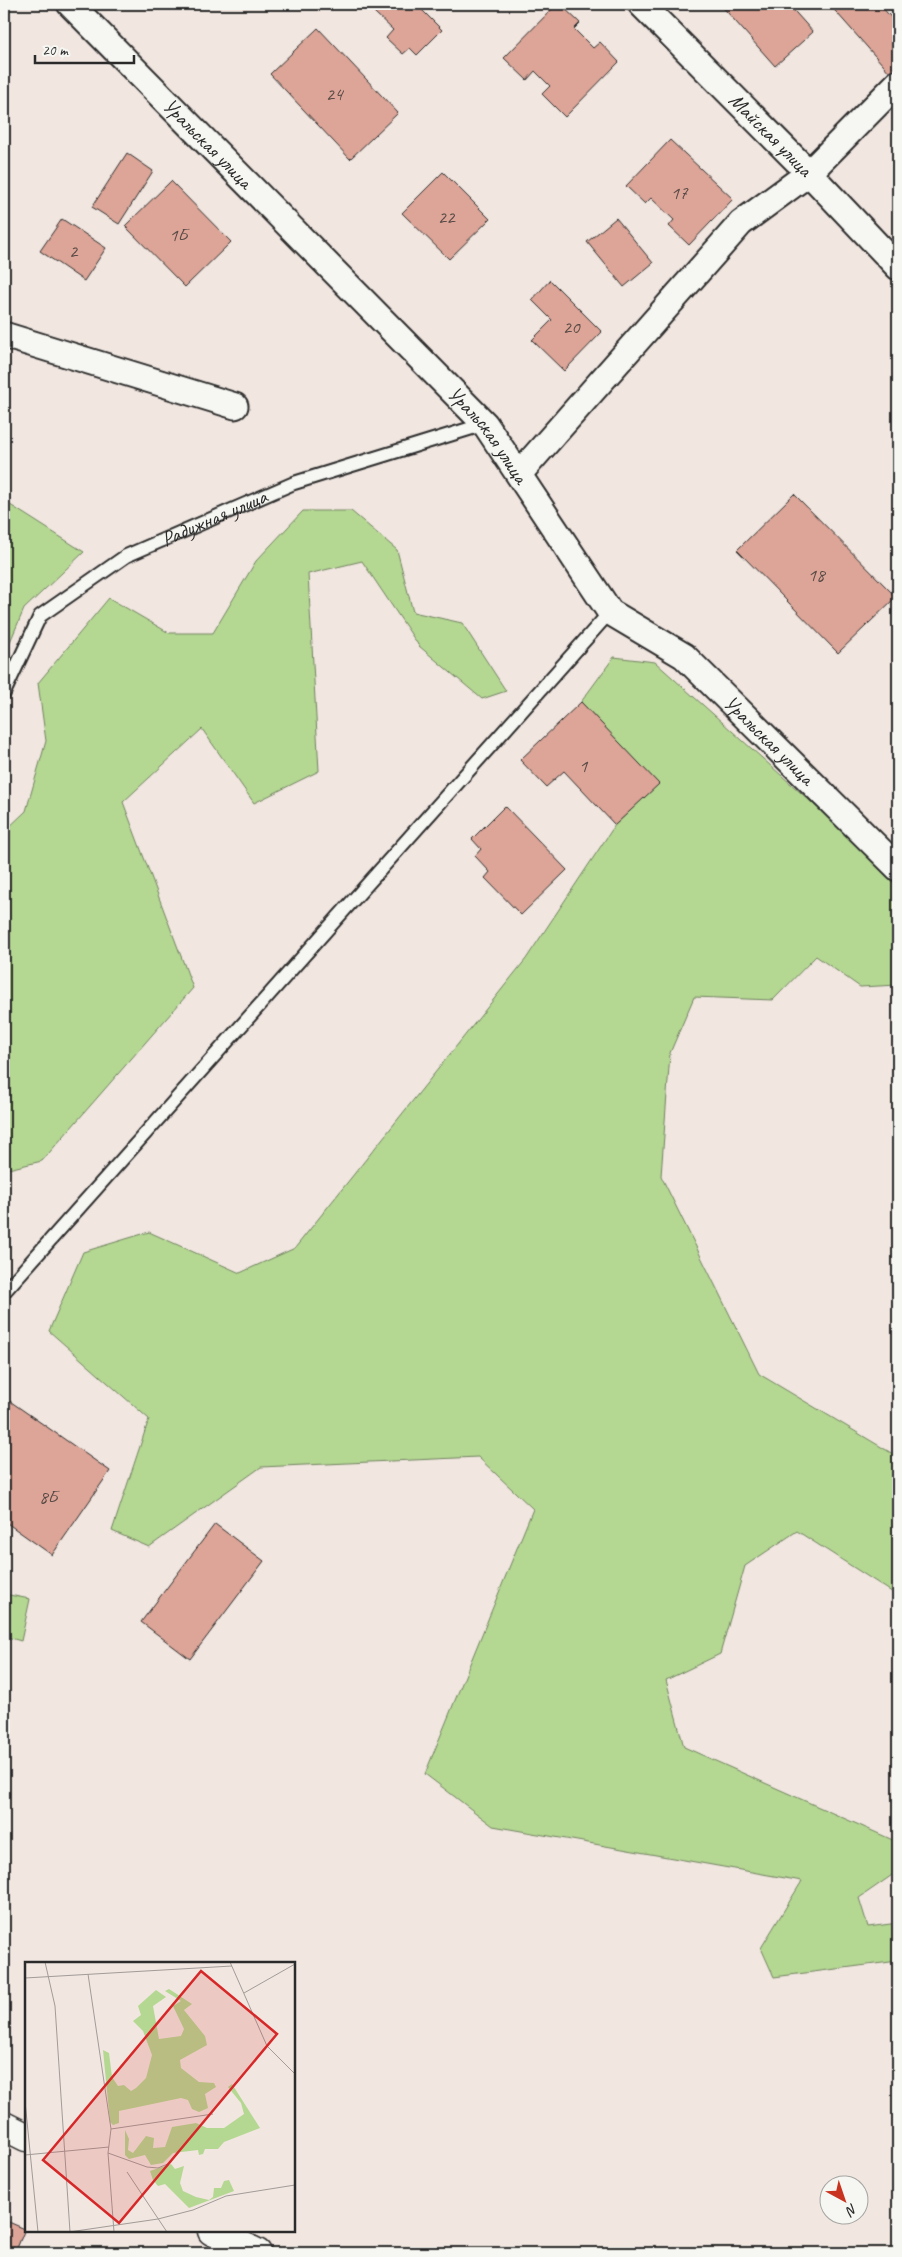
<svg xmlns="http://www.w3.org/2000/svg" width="902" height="2257" font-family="Caveat,sans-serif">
  <rect width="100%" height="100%" fill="#f1e6e0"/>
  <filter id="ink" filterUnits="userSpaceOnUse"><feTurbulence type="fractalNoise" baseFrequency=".02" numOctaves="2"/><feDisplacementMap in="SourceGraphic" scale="10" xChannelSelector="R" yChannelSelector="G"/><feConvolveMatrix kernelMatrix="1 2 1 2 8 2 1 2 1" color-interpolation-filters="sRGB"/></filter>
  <g filter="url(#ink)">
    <g fill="#b4d892" stroke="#70825e">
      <polygon points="4,501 84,552 24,609 4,656"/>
      <polygon points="303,511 351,511 397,550 413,612 462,623 506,691 482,699 419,646 362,561 308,574 319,771 254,803 202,729 123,802 193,988 42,1161 4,1170 4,832 26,811 46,741 38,683 109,598 169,633 213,633 256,561"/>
      <polygon points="614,657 655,662 820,810 898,888 898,985 860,987 816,956 773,1000 694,997 670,1053 661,1176 759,1374 898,1457 898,1596 797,1531 745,1566 720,1654 666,1680 684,1747 895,1841 898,1855 898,1871 859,1898 868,1927 898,1923 898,1961 774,1977 761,1948 802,1881 493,1826 425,1774 533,1509 478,1457 261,1467 149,1547 112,1531 149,1419 49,1331 83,1252 149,1232 240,1273 295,1248 526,959 615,825 658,784 581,702"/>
      <polygon points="4,1594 30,1599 21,1641 4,1636"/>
    </g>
    <g fill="#dda597" stroke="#2b2b2b">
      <polygon points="382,4 416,4 442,30 417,55 410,48 403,54 386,38 393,30 374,12"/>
      <polygon points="557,4 560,4 580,23 574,29 593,48 600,42 619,62 565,117 542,94 550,86 535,71 527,80 504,58"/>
      <polygon points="720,4 788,4 813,32 775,66"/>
      <polygon points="829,4 879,4 898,25 898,67 891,74"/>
      <polygon points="318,28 398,113 350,159 270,74"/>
      <polygon points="670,140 733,199 689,245 669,226 674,220 651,198 645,204 626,186"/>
      <polygon points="127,153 153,171 119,224 92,207"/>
      <polygon points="443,172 490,219 449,259 402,213"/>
      <polygon points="171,181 231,242 185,287 125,226"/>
      <polygon points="616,218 653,263 624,287 587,242"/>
      <polygon points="62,219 106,248 84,281 40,251"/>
      <polygon points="550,280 602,332 564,371 532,340 552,320 532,300"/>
      <polygon points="794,494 896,597 838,653 737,550"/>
      <polygon points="581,702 659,784 615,825 564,771 546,787 520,760"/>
      <polygon points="505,806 567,870 521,915 485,878 490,872 475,856 481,849 472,839"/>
      <polygon points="4,1397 110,1471 52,1555 4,1521"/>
      <polygon points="215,1524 264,1561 190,1659 141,1622"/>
      <polygon points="4,2220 25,2229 15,2253 4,2253"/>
    </g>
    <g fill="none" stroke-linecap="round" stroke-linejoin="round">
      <g stroke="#2b2b2b" stroke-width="16">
        <g id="service">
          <path id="s1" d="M4,693L40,616L126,556L294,483L485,424"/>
          <polyline points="4,1292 610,612"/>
        </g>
      </g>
      <g stroke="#2b2b2b" stroke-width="29">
        <g id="minor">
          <path id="s2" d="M70,4L485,424L610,612L684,656L898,868"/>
          <path id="s3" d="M641,4L809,173L898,267"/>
          <polyline points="4,335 235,406"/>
          <polyline points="519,474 741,223 809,173 898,83"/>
        </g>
      </g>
      <g stroke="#2b2b2b" stroke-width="31">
        <g id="secondary">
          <polyline points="4,2126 26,2137"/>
          <polyline points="212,2231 257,2253"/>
        </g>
      </g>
      <use href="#service" stroke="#f6f6f2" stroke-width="12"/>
      <use href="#minor" stroke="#f6f6f2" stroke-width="25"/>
      <use href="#secondary" stroke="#f6f6f2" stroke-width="28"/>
    </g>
  </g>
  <g text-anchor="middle" stroke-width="4" stroke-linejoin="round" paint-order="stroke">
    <g font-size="19" fill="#584a46">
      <text x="334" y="100">24</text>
      <text x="679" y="199">17</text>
      <text x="446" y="223">22</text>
      <text x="178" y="241">1Б</text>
      <text x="73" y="257">2</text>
      <text x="571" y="333">20</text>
      <text x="816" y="581">18</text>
      <text x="583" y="772">1</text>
      <text x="48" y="1503">8Б</text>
    </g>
    <g font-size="21" fill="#2b2b2b" stroke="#f6f6f2">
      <text dy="7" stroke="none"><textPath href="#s3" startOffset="184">Майская улица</textPath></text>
      <text dy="7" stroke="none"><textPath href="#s2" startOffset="196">Уральская улица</textPath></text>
      <text dy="7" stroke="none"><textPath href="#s2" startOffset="601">Уральская улица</textPath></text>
      <text dy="7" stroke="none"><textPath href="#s1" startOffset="286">Радужная улица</textPath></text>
      <text dy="7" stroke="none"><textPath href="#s2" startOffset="1022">Уральская улица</textPath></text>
    </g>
  </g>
  <g transform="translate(25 1962)">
    <rect width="270" height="270" fill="#f1e6e0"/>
    <path d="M144,27L167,42L159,48L180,74L182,83L155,98L156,106L174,120L189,121L191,125L180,132L183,146L174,150L167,147L163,138L156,136L94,149V161L88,163L85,160L78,88L84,91L87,115L93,124L99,123L106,129L111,126L121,116L127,93L118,69L108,59L116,53L113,44L131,28L141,35L128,44L134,77L156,74L159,67L148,44L156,39L140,29ZM207,122L235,166L199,180L193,187H180L178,192L174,193L173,188L148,191L138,201L126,203L120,193L104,197L100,193V168L104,177L103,188L108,191L121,174L129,176L128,186L140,185L147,165L171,161L182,166H199L219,152L216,141L203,125ZM146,202L150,207L159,204L155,221L158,229L171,235L184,238L188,235L189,226H196L199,219L204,218L209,229L164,246L140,222L133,224L128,218L125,209Z" fill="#b4d892"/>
    <path fill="none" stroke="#a29b98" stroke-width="1" d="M20,0L30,44L45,270M205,0L242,84L270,112M63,12L86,167L83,191L89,270M0,16L207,4M219,31L270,2M0,139L13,270M86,167L188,152M83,191L122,205L133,206L145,201M0,193L84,185M102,210L142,270M44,270L133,257L168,248L201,234L270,223"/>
    <path fill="#d62828" fill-opacity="0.15" stroke="#d62828" stroke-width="2.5" d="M176,9L252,72L94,261L18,198Z"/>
    <rect width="270" height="270" fill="none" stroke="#2b2b2b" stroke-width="2.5"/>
  </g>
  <rect width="902" height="2257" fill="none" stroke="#f6f6f2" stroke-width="20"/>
  <rect x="10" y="10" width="882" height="2237" fill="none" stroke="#2b2b2b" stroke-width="2" filter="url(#ink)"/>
  <g transform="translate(844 2200) rotate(140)"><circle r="24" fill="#f6f6f2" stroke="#a5a5a2"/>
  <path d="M0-4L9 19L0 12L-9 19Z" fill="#c8321e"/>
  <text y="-8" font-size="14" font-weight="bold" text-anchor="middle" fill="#2b2b2b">N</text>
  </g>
  <path d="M35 55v8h99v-8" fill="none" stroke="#2b2b2b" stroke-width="2.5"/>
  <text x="42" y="55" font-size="15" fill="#2b2b2b" stroke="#f6f6f2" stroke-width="4" paint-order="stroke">20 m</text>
</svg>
